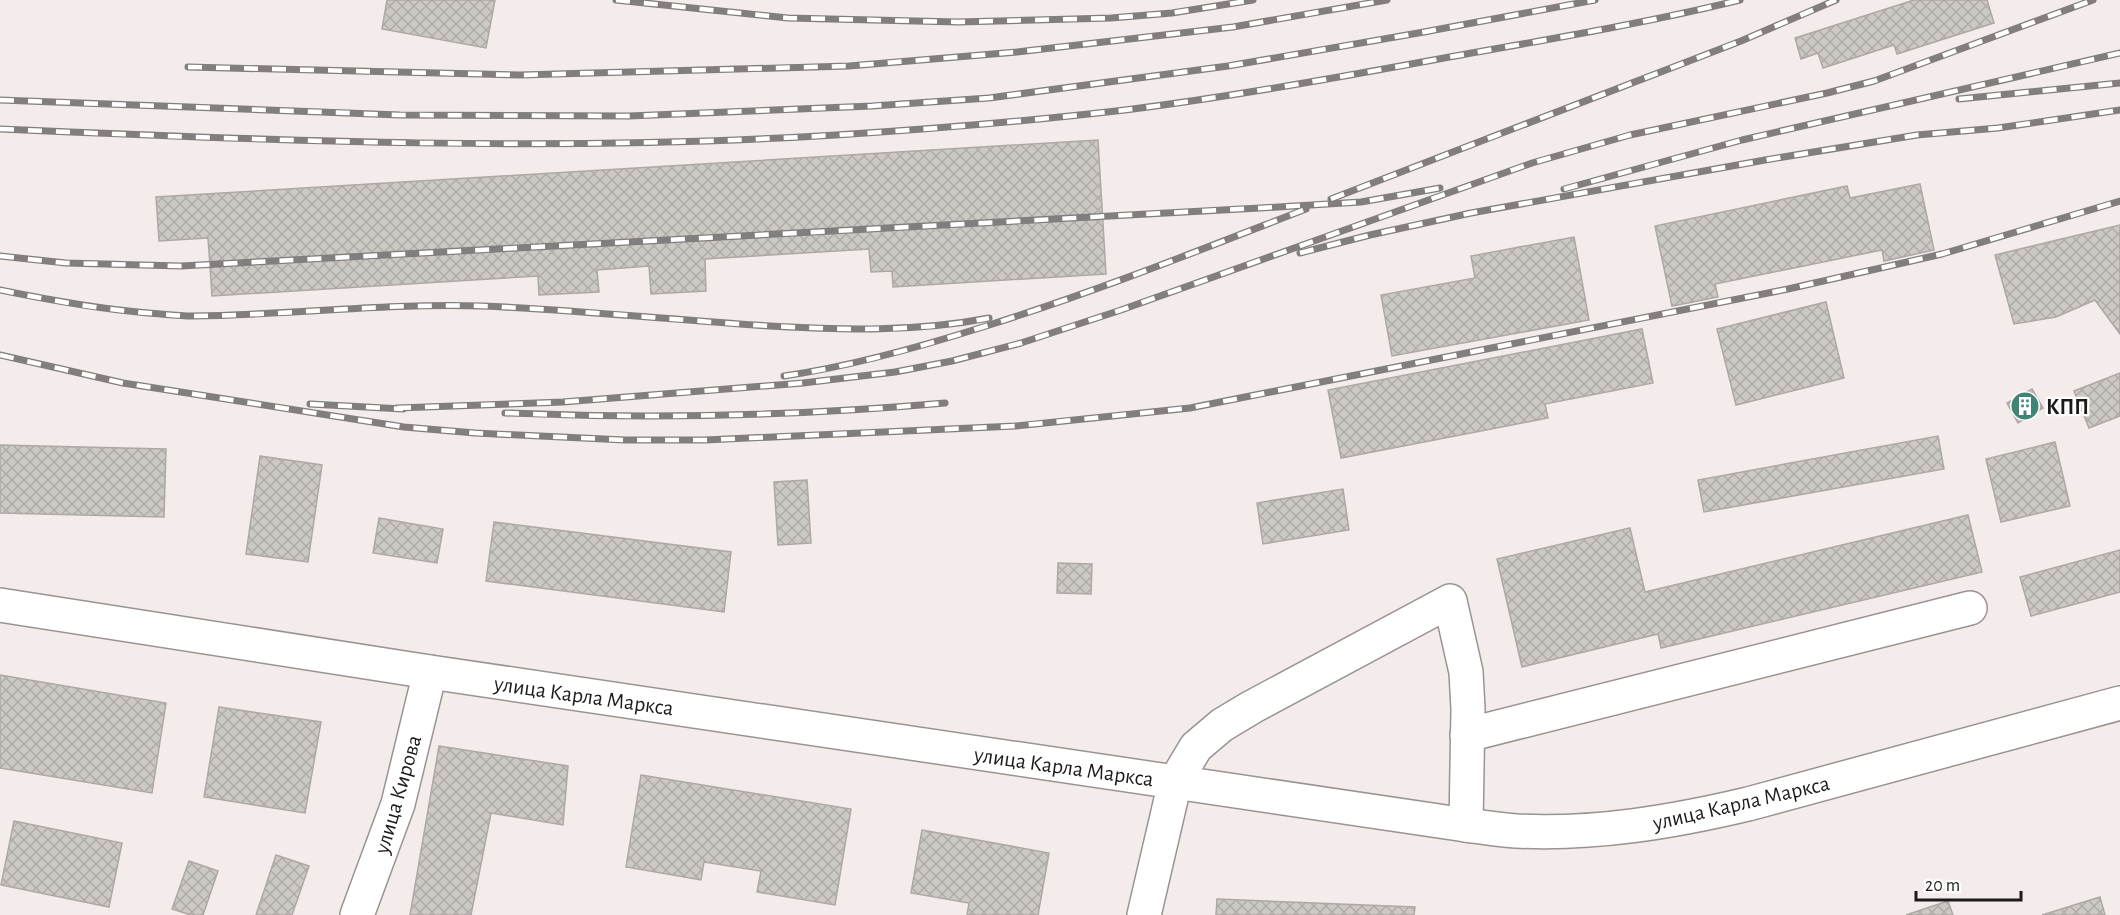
<svg xmlns="http://www.w3.org/2000/svg" width="2120" height="915" font-family="'Alegreya Sans',sans-serif">
  <defs>
    <pattern id="building-cross-hatch" width="8" height="8" patternUnits="userSpaceOnUse" patternTransform="scale(1.5)"><rect width="8" height="8" fill="#ccc8c4"/><path d="M0 0l8 8M0 8l8-8" fill="none" stroke="#afaba8"/></pattern>
  </defs>
  <rect width="100%" height="100%" fill="#f3eceb"/>
  <g fill="url(#building-cross-hatch)" stroke="#ada8a5" stroke-width="1.5">
    <polygon points="387,0 495,0 486,48 382,29"/>
    <polygon points="1914,0 1987,0 1994,23 1897,54 1894,45 1823,68 1818,53 1801,59 1795,38"/>
    <polygon points="1098,140 1106,274 893,287 892,271 871,272 869,249 705,259 706,291 651,294 649,266 597,270 599,292 539,295 538,276 212,296 208,238 159,241 156,197"/>
    <polygon points="1920,184 1934,250 1884,261 1882,250 1715,284 1718,297 1672,306 1655,226 1847,186 1850,198"/>
    <polygon points="2120,225 2120,334 2095,300 2056,317 2014,324 1995,255"/>
    <polygon points="1574,237 1589,320 1392,356 1381,295 1475,278 1471,256"/>
    <polygon points="1826,302 1844,378 1736,405 1717,329"/>
    <polygon points="1642,329 1653,383 1545,404 1548,418 1341,458 1328,390"/>
    <polygon points="2120,373 2120,416 2089,428 2074,391"/>
    <polygon points="2032,389 2043,408 2018,423 2007,403"/>
    <polygon points="1938,436 1944,469 1704,512 1698,480"/>
    <polygon points="2055,442 2070,506 2001,522 1986,459"/>
    <polygon points="0,445 166,449 164,517 0,513"/>
    <polygon points="260,456 322,465 308,562 246,554"/>
    <polygon points="807,480 811,543 778,545 774,482"/>
    <polygon points="1343,489 1349,530 1263,544 1257,503"/>
    <polygon points="1968,515 1982,572 1661,648 1658,634 1522,667 1497,559 1630,528 1645,592"/>
    <polygon points="379,518 443,529 437,563 373,553"/>
    <polygon points="494,522 731,552 724,612 486,581"/>
    <polygon points="2120,550 2120,592 2031,616 2020,577"/>
    <polygon points="1058,563 1092,564 1091,594 1057,593"/>
    <polygon points="0,675 166,703 152,793 0,768"/>
    <polygon points="219,707 321,722 305,813 204,797"/>
    <polygon points="439,746 568,766 563,825 491,813 471,915 410,915"/>
    <polygon points="641,775 851,809 835,905 757,892 761,871 704,862 701,880 626,867"/>
    <polygon points="14,821 122,843 109,907 1,885"/>
    <polygon points="922,830 1049,853 1038,915 967,915 969,903 911,893"/>
    <polygon points="276,855 309,866 292,915 256,915"/>
    <polygon points="189,861 218,871 203,915 191,915 172,909"/>
    <polygon points="2100,897 2105,915 2042,915"/>
    <polygon points="1217,899 1415,907 1414,915 1216,915"/>
    <polygon points="1948,901 1953,915 1906,915"/>
  </g>
  <g fill="none" stroke-linecap="round" stroke-linejoin="round">
    <g stroke="#999392" stroke-width="36">
      <g id="street">
        <polyline points="1467,735 1970,608"/>
        <polyline points="1175,782 1196,747 1222,725 1252,707 1450,601 1466,672 1468,709 1466,825"/>
        <polyline points="357,915 398,804 430,672"/>
      </g>
    </g>
    <g stroke="#999392" stroke-width="36">
      <g id="secondary">
        <path d="M0,605L430,672L1466,825C1483,827 1500,830 1516,831C1594,835 1672,822 1748,804L2120,703"/>
        <polyline points="1144,915 1175,782"/>
      </g>
    </g>
    <use href="#street" stroke="#fff" stroke-width="33"/>
    <use href="#secondary" stroke="#fff" stroke-width="33"/>
    <g stroke="#827e7d" stroke-width="7">
      <g id="rail">
        <polyline points="616,0 788,18 958,22 1111,18 1172,13 1253,0"/>
        <polyline points="188,67 520,75 849,66 1017,52 1233,27 1387,0"/>
        <polyline points="1959,99 2120,83"/>
        <polyline points="0,100 400,115 629,116 872,106 989,98 1228,66 1424,32 1595,0"/>
        <path d="M0,129C278,141 557,152 836,135C932,129 1029,121 1125,110C1236,96 1346,76 1455,56C1550,39 1646,23 1740,0"/>
        <polyline points="1564,189 1742,140 2120,53"/>
        <polyline points="1331,199 1741,41 1836,0"/>
        <polyline points="1300,253 1370,235 1471,213 1765,160 1917,135 1998,128 2120,110"/>
        <polyline points="0,256 66,263 181,266 1260,208 1361,202 1440,188"/>
        <path d="M0,290C49,300 98,309 148,313C163,314 178,316 193,316C289,315 385,303 482,306C578,310 674,320 770,326C844,330 916,332 989,318"/>
        <polyline points="0,355 123,383 404,427 475,433 625,440 705,440 1015,426 1190,408 1788,289 1942,254 2120,201"/>
        <path d="M784,376C853,366 920,347 986,326C1095,292 1200,250 1306,209"/>
        <polyline points="310,404 403,409"/>
        <polyline points="397,408 563,402 803,383 895,372 952,361 1021,343 1121,310 1532,163 1630,135 1827,93 1874,81 2093,0"/>
        <path d="M505,413C653,419 798,416 945,403"/>
      </g>
    </g>
    <use href="#rail" stroke="#fff" stroke-width="4.5" stroke-dasharray="14" stroke-linecap="butt"/>
  </g>
  <defs>
    <g id="building-disc" transform="scale(1.5)"><circle r="9.5" fill="#418475" stroke="#fff"/><path d="M-4-6H4V6H1V3H-1V6H-4ZM-2.5-4.3h1.7v1.8h-1.7ZM.8-4.3h1.7v1.8H.8ZM-2.5-1h1.7V.8h-1.7ZM.8-1h1.7V.8H.8Z" fill="#fff"/></g>
  </defs>
  <g fill-rule="evenodd">
    <use href="#building-disc" x="2025" y="406"/>
  </g>
  <g text-anchor="middle" stroke-width="4.5" stroke-linejoin="round" paint-order="stroke">
    <g font-size="22" font-weight="bold" fill="#1d1b1a" stroke="#fff" text-anchor="start">
      <text x="2046" y="414">КПП</text>
    </g>
    <g font-size="22" fill="#1d1b1a" stroke="#fff">
      <text transform="translate(584 695) rotate(8)" y="8">улица Карла Маркса</text>
      <text transform="translate(1064 766) rotate(8)" y="8">улица Карла Маркса</text>
      <text transform="translate(397 794) rotate(-74)" y="8">улица Кирова</text>
      <text transform="translate(1741 802) rotate(-13)" y="8">улица Карла Маркса</text>
    </g>
  </g>
  <path d="M1916 891v9h105v-9" fill="none" stroke="#1d1b1a" stroke-width="3"/>
  <text x="1925" y="891" font-size="18" fill="#1d1b1a" stroke="#ffffff" stroke-width="4.5" paint-order="stroke">20 m</text>
</svg>
